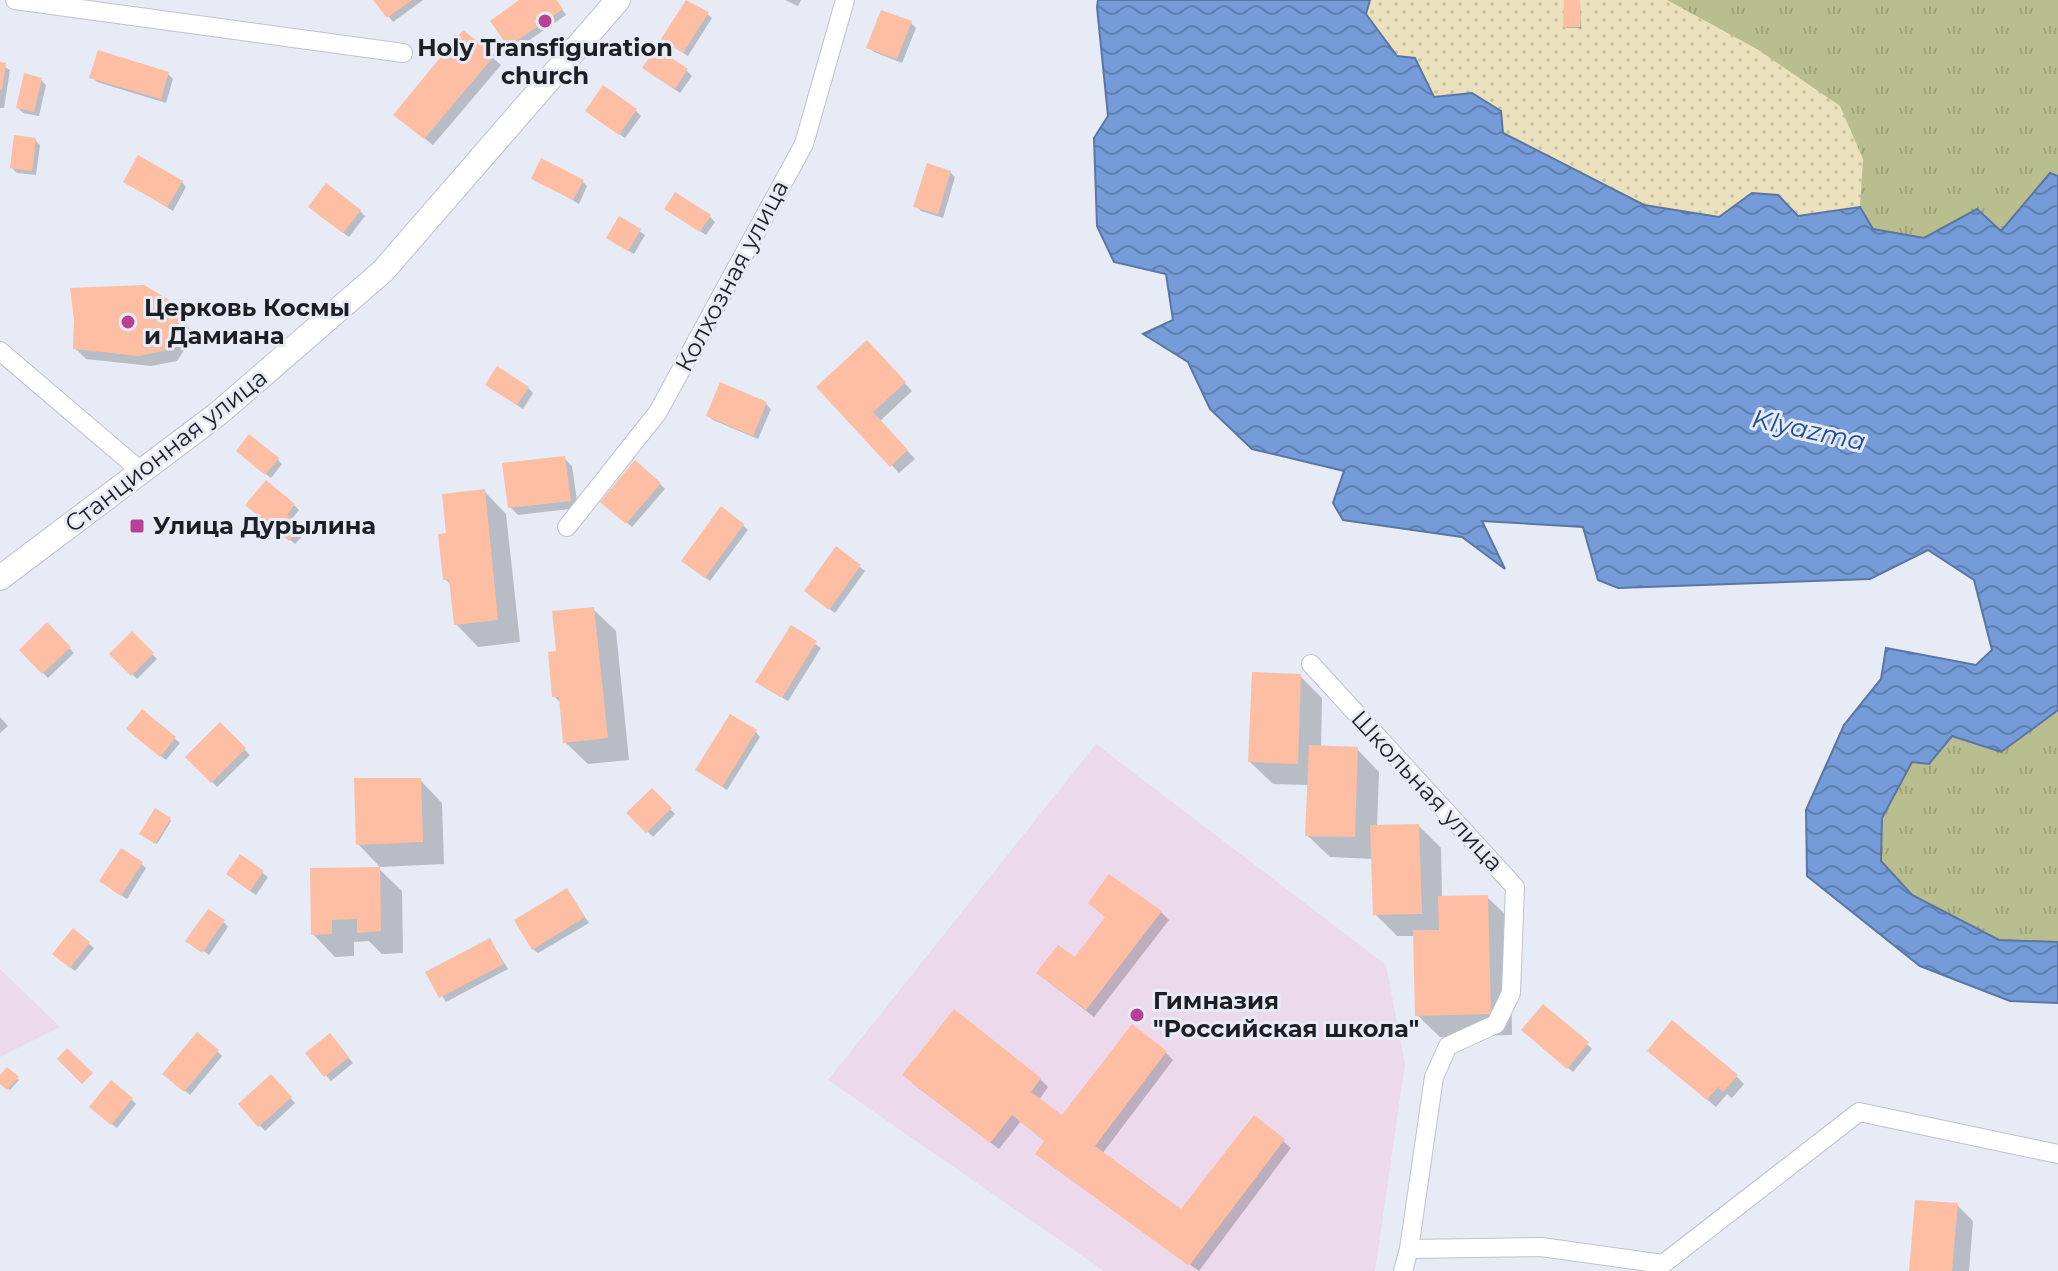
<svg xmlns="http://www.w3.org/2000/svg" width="2058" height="1271" font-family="Montserrat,sans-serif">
  <defs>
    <pattern id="grass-tufts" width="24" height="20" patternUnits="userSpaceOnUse" patternTransform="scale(2)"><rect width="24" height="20" fill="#b9be8e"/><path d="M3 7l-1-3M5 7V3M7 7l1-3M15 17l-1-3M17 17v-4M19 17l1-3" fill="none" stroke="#9fa37a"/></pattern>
    <pattern id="sand-dots" width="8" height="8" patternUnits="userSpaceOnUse" patternTransform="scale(2)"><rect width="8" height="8" fill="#ebe1bc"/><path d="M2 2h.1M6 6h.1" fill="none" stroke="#c9c1a1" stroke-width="1.8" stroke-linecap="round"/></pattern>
    <pattern id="water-waves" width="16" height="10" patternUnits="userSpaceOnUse" patternTransform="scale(2)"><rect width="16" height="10" fill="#759cd9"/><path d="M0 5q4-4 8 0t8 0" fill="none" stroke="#5f7fb0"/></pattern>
  </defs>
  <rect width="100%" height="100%" fill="#e6ebf6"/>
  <g fill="#ecdaec">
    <polygon points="1096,744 1386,965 1405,1064 1375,1271 1104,1271 828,1080"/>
    <polygon points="0,969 60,1027 0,1057"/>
  </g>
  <g fill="url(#grass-tufts)">
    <polygon points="1370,0 2058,0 2058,176 2050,173 2000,231 1977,209 1924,238 1873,229"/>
    <polygon points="2058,710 2058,942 1999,940 1912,895 1881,861 1882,818 1912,762 1929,764 1952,736 2001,752"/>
  </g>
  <polygon fill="url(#sand-dots)" points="1370,0 1667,0 1757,49 1840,106 1863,159 1860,207 1798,216 1778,195 1752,193 1719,217 1644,205 1434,97 1415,58 1397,56 1366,13"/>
  <polygon fill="url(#water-waves)" stroke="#5b76a2" stroke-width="2" points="1098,0 1370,0 1366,14 1397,56 1415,58 1434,97 1472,93 1501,111 1503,133 1644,205 1719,217 1752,193 1778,195 1798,216 1860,207 1873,229 1924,238 1977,209 2001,231 2050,173 2058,176 2058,710 2001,752 1952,736 1929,764 1912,762 1882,818 1881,861 1912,895 1999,940 2058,942 2058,1003 2010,1001 1920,966 1807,876 1806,810 1844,725 1881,679 1886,648 1976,665 1992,650 1974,580 1928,550 1870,579 1618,588 1598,580 1583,527 1482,521 1505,569 1462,537 1343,520 1333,503 1344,471 1252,449 1210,409 1188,362 1143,334 1173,320 1166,274 1114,262 1097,226 1094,138 1108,116 1097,7"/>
  <g fill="#0003">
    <polygon points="376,0 423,0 393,22"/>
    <polygon points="522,0 556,0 566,15 515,50 510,45"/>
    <polygon points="785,0 801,0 798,6"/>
    <polygon points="1580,2 1581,28 1567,28 1565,26"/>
    <polygon points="707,14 712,18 688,56 669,44"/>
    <polygon points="911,23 916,28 902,63 874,52 869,47"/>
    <polygon points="464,33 501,65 433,145 404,122"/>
    <polygon points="0,64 10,70 4,108 0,108"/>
    <polygon points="687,71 692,76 680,93 650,73"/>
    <polygon points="168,74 173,79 166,103 97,82 92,77"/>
    <polygon points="41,80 46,85 39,116 23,113 18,108"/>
    <polygon points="636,111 641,116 625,138 592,115"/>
    <polygon points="35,140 40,145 36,175 17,173 12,168"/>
    <polygon points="950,172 955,177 943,218 921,211 916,206"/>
    <polygon points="534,178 582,181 587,186 579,204"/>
    <polygon points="126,182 182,182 186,187 173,211"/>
    <polygon points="360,211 365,216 349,237 315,212"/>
    <polygon points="672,213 710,217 715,222 706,235"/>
    <polygon points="619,218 645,235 634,254 613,242"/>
    <polygon points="170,302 182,314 193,336 177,361 151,366 86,359 75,348"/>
    <polygon points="867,342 912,391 880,421 915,459 899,473 819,387"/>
    <polygon points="721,385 766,404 771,409 758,439 713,420 708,415"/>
    <polygon points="528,388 533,393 523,409 492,389"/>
    <polygon points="243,456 277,459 282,464 271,478"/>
    <polygon points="564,458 572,466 578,508 518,515 510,507"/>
    <polygon points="660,484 665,489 632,527 607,507"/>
    <polygon points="484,491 506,514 520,642 478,647 456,624 452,586 445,579 448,535"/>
    <polygon points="294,505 299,510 291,520 305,533 295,544 253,509"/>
    <polygon points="743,525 748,530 710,581 688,565"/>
    <polygon points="836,549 865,571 835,613 811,596"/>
    <polygon points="593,609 616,631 629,760 588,764 565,742 561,703 554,696 558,653"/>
    <polygon points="47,625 74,653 48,678 21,650"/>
    <polygon points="792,628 821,648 788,701 762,686"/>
    <polygon points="132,634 157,659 137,679 112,654"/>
    <polygon points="1300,676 1322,698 1321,748 1357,749 1379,772 1377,827 1419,826 1441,848 1442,898 1487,897 1510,919 1512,1035 1440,1037 1417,1015 1415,936 1397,936 1375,914 1373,859 1330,857 1307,835 1309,785 1273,784 1250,762"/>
    <polygon points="142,712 180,743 166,760 133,734"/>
    <polygon points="0,717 8,726 0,733"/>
    <polygon points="220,725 250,755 217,787 188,757"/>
    <polygon points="756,732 760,737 727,790 697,770"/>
    <polygon points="420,780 442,803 444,864 380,867 358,844"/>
    <polygon points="652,791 675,814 653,837 629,813"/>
    <polygon points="170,819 171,821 157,844 144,836"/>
    <polygon points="240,857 268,877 256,895 233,879"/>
    <polygon points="141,864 146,868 127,899 107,886"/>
    <polygon points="379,869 402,891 403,953 382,954 369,941 354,942 354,956 335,957 313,934"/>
    <polygon points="567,890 589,923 538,953 533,949"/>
    <polygon points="1161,912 1169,920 1094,1017 1047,981 1076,960"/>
    <polygon points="224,922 228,927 209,955 191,942"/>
    <polygon points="73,931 94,948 75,971 60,959"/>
    <polygon points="490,940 508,969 446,1002 428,973"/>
    <polygon points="1529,1035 1587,1044 1592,1049 1573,1072"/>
    <polygon points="334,1041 353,1063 331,1081 308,1054"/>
    <polygon points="217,1051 222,1056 190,1095 170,1078"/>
    <polygon points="1165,1052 1173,1060 1102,1154 1181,1211 1283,1141 1291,1148 1199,1271 1045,1161 1037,1154 1046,1141 1021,1121 999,1149 912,1083 1040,1079 1048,1087 1039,1100 1062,1118"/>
    <polygon points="1658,1058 1736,1076 1744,1084 1732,1098 1727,1094 1716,1107"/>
    <polygon points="7,1070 19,1080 10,1090 0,1081"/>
    <polygon points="271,1077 295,1103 265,1131 240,1104"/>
    <polygon points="131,1099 136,1104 117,1128 97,1112"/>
    <polygon points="1957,1205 1973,1221 1969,1271 1911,1271"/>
  </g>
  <g fill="#fdbea4">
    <polygon points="373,0 412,0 387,18"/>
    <polygon points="519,0 557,0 563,9 508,47 490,21"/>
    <polygon points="686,0 709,12 683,53 661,39"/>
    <polygon points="1564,0 1580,0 1580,27 1563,27"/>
    <polygon points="881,10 912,21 897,59 866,48"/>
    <polygon points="463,30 495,55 424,139 393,115"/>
    <polygon points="656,48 688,69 675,89 642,68"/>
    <polygon points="98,50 169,72 161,99 89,78"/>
    <polygon points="0,62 6,63 2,90 0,90"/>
    <polygon points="24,73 42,78 34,112 16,108"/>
    <polygon points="603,85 637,109 619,135 585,111"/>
    <polygon points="14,135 36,138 32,171 10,168"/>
    <polygon points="138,155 183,181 167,207 123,182"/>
    <polygon points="541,158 584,180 573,200 531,179"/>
    <polygon points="927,163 951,171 938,214 913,207"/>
    <polygon points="326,183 361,210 343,233 308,207"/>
    <polygon points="675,192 711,215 700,232 664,209"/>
    <polygon points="619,216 641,229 628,251 606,238"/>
    <polygon points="144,285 171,301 183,324 167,350 139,356 73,349 74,320 70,288"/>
    <polygon points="867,340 906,382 873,412 908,450 890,467 816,387"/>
    <polygon points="497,366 529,387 517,405 485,385"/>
    <polygon points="720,382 767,402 753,436 706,416"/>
    <polygon points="249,434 279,458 265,475 236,451"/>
    <polygon points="565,456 571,501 508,508 502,463"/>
    <polygon points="635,460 661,483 626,524 600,502"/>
    <polygon points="266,480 295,504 287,515 301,527 289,541 245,505"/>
    <polygon points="485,489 498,620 454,625 449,579 443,580 438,534 446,533 442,494"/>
    <polygon points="721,506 744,524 705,578 681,561"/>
    <polygon points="836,546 861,565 829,610 804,591"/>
    <polygon points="594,607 608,738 563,743 559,697 552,697 548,652 556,651 552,611"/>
    <polygon points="47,622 71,647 42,674 19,650"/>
    <polygon points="791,625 817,641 782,698 755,682"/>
    <polygon points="132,631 154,653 131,676 109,654"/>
    <polygon points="1252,672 1301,674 1298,764 1248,762"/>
    <polygon points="142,709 176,737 160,757 126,729"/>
    <polygon points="730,714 757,730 722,787 695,770"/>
    <polygon points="220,722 246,748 211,783 185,757"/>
    <polygon points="1309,745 1358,747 1355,837 1305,836"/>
    <polygon points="354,778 421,778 423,842 356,845"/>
    <polygon points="652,788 672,808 646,833 626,813"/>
    <polygon points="155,808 171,818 155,844 139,834"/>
    <polygon points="1419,824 1422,914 1373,915 1370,825"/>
    <polygon points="121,848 143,862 121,896 99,881"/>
    <polygon points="240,854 264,871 250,891 226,874"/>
    <polygon points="380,867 381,931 357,933 357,919 332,920 332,934 311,935 310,868"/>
    <polygon points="1109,874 1162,911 1086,1010 1036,973 1058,945 1075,957 1105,917 1088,903"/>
    <polygon points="567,888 585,917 532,950 514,920"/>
    <polygon points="1488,895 1491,1014 1415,1016 1413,930 1439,930 1438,896"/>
    <polygon points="208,909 225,920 202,953 185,941"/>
    <polygon points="73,928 90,942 70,968 52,954"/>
    <polygon points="490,938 504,964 439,998 425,972"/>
    <polygon points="1543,1004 1589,1042 1567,1069 1521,1030"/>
    <polygon points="954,1009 1041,1078 1031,1092 1062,1115 1132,1024 1167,1051 1095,1146 1181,1209 1254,1115 1285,1139 1189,1266 1035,1154 1044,1141 1012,1115 990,1143 902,1075"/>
    <polygon points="1672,1020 1738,1075 1723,1092 1718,1087 1707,1100 1647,1051"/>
    <polygon points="197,1032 219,1050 184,1092 162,1074"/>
    <polygon points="330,1033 349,1057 324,1077 305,1053"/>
    <polygon points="67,1048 93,1073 82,1084 57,1059"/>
    <polygon points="7,1067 19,1077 7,1090 0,1084 0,1075"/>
    <polygon points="271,1074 292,1097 258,1127 238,1104"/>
    <polygon points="111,1080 133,1098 111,1125 89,1107"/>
    <polygon points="1915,1200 1958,1203 1952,1271 1909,1271"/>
  </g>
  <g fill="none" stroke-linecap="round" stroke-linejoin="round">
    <g stroke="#bec2cd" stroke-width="20">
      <g id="street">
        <polyline points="15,0 403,53"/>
        <polyline points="0,351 142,472"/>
        <polyline points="567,527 658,412 804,144 845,0"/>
        <polyline points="1311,664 1515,887 1511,993 1496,1024 1448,1046 1434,1077 1409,1249 1403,1271"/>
        <polyline points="1409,1249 1541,1247 1663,1264 1859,1112 2058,1154"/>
      </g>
    </g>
    <g stroke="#bec2cd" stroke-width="26">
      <polyline id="secondary" points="0,578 219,413 383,271 618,0"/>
    </g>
    <use href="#street" stroke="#fff" stroke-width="18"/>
    <use href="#secondary" stroke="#fff" stroke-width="24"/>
  </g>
  <g fill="#ba4093" stroke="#e6ebf6" stroke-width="3">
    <circle cx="545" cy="21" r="8"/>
    <circle cx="128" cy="322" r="8"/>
    <rect x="129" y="518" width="16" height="16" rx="4"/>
    <circle cx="1137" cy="1015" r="8"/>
  </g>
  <g text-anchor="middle" stroke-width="6" stroke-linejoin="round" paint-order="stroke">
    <g font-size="24" font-weight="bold" fill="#1e1f23" stroke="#e6ebf6" text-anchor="start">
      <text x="545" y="56" text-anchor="middle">Holy Transfiguration<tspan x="545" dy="28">church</tspan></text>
      <text x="144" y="316">Церковь Космы<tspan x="144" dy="28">и Дамиана</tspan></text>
      <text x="153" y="534">Улица Дурылина</text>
      <text x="1153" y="1009">Гимназия<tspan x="1153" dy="28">"Российская школа"</tspan></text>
    </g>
    <g font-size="24" fill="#1e1f23" stroke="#e6ebf6">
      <text transform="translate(732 276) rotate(-62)" y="8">Колхозная улица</text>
      <text transform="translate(166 451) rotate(-38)" y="8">Станционная улица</text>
      <text transform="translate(1427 791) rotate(47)" y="8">Школьная улица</text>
    </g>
    <g font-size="26" font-style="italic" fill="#204f98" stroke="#e6ebf6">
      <text transform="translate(1809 430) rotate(12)" y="9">Klyazma</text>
    </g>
  </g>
</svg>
